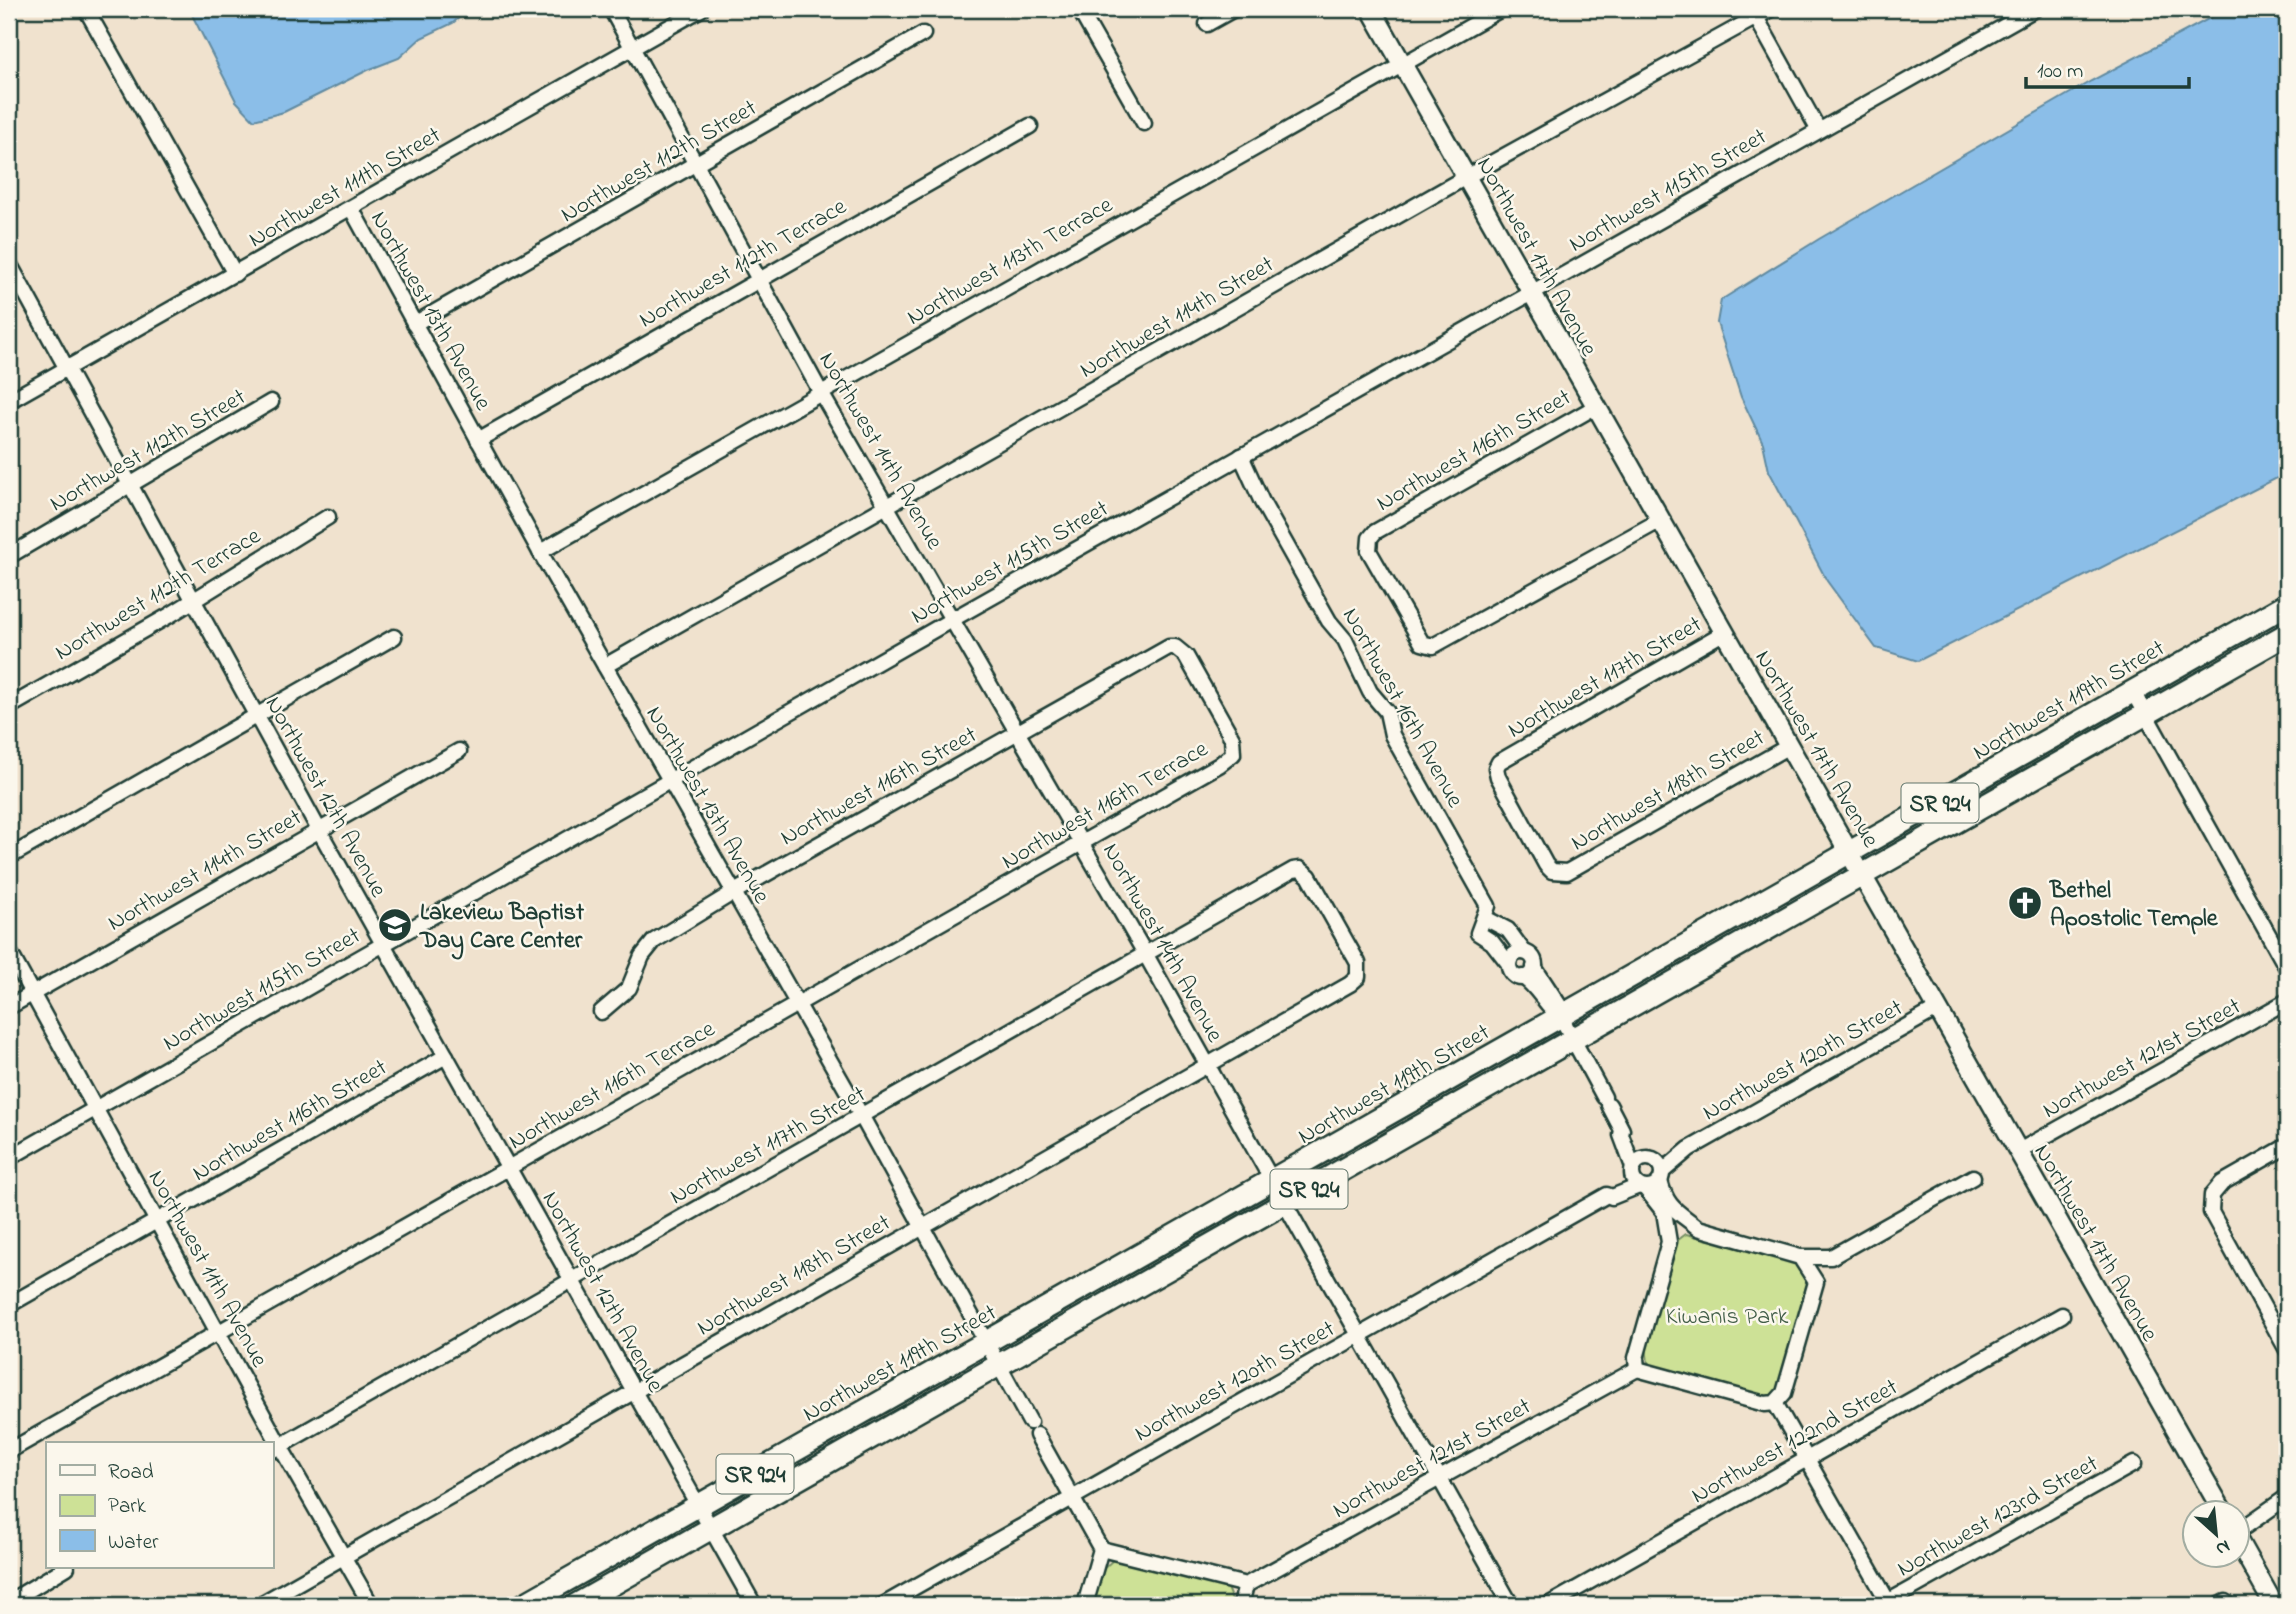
<svg xmlns="http://www.w3.org/2000/svg" width="2296" height="1614" font-family="'Indie Flower',sans-serif">
  <rect width="100%" height="100%" fill="#f0e2ce"/>
  <filter id="ink" filterUnits="userSpaceOnUse"><feTurbulence type="fractalNoise" baseFrequency=".0143" numOctaves="2"/><feDisplacementMap in="SourceGraphic" scale="14" xChannelSelector="R" yChannelSelector="G"/><feConvolveMatrix kernelMatrix="1 2 1 2 8 2 1 2 1" color-interpolation-filters="sRGB"/></filter>
  <g filter="url(#ink)">
    <g fill="#cde196" stroke="#768f65" stroke-width="2">
      <polygon points="1686,1234 1796,1261 1809,1275 1809,1285 1782,1384 1773,1398 1765,1399 1659,1370 1648,1363 1646,1346 1673,1249 1678,1240"/>
      <polygon points="1115,1558 1227,1588 1234,1605 1092,1605 1101,1571"/>
    </g>
    <g fill="#8bbee8" stroke="#608aa0" stroke-width="2">
      <polygon points="189,9 469,9 453,23 421,38 399,58 368,70 284,112 254,120 236,101"/>
      <polygon points="2227,9 2287,9 2287,473 1918,661 1876,648 1827,581 1769,471 1763,443 1741,397 1717,323 1721,300 1819,239 2091,81"/>
    </g>
    <g fill="none" stroke-linecap="round" stroke-linejoin="round">
      <g stroke="#1f3d34" stroke-width="19">
        <g id="minor">
          <polyline points="86,9 235,274"/>
          <polyline points="611,9 821,393 1146,955 1317,1261"/>
          <polyline points="1079,9 1144,123"/>
          <polyline points="1752,10 1818,129"/>
          <polyline points="1207,24 1234,9"/>
          <polyline points="351,208 540,552 862,1117 1030,1422"/>
          <polyline points="9,263 319,830 754,1605"/>
          <polyline points="414,324 923,34"/>
          <polyline points="9,401 701,9"/>
          <polyline points="1595,407 1375,532 1370,538 1369,551 1422,643 1433,646 1659,521"/>
          <polyline points="478,440 1030,126"/>
          <polyline points="1241,456 1262,502 1329,621 1345,640 1370,692 1387,712 1392,735 1488,906 1478,933 1492,942 1509,964"/>
          <polyline points="540,552 1501,9"/>
          <polyline points="9,556 271,402"/>
          <polyline points="1723,633 1499,762 1496,768 1498,777 1546,865 1552,871 1567,872 1789,746"/>
          <polyline points="605,666 1466,177 1771,9"/>
          <polyline points="2133,692 2287,968"/>
          <polyline points="9,707 170,615 328,517"/>
          <polyline points="9,857 394,637"/>
          <polyline points="1485,918 1508,930 1524,952"/>
          <polyline points="9,951 280,1446 371,1605"/>
          <circle cx="1522" cy="965" r="13"/>
          <polyline points="1534,967 1559,1005 1561,1017 1604,1097"/>
          <path d="M1523,977C1540,989 1545,1006 1561,1017"/>
          <polyline points="9,1007 459,751"/>
          <polyline points="1609,1105 1622,1130 1621,1135 1633,1167"/>
          <polyline points="2287,1146 2222,1183 2212,1195 2211,1212 2287,1350"/>
          <polyline points="2017,1152 2287,1001"/>
          <circle cx="1647" cy="1173" r="15"/>
          <polyline points="9,1158 953,619 2035,9"/>
          <polyline points="1662,1172 1689,1149 1937,1009"/>
          <polyline points="1800,1257 1831,1257 1973,1177"/>
          <polyline points="1319,1264 1511,1605"/>
          <polyline points="9,1305 446,1056"/>
          <path d="M1637,1369L1765,1404L1775,1403L1784,1393L1816,1282L1800,1257L1698,1228C1678,1211 1667,1209 1660,1181"/>
          <polyline points="1637,1369 1636,1358 1669,1242 1664,1212 1645,1188"/>
          <polyline points="1775,1403 1890,1605"/>
          <polyline points="1037,1435 1101,1549 1085,1605"/>
          <polyline points="9,1451 1219,765 1233,754 1232,738 1186,656 1175,647 1169,647 734,892 654,941 642,956 629,988 601,1012"/>
          <polyline points="2236,1533 2287,1497"/>
          <polyline points="1101,1549 1246,1585"/>
          <polyline points="1246,1585 1637,1369"/>
          <polyline points="9,1602 67,1567"/>
          <polyline points="259,1605 1350,984 1358,977 1358,963 1309,876 1300,869 1293,870 271,1451"/>
          <polyline points="883,1605 1607,1195 1612,1197 1639,1186"/>
          <polyline points="1241,1605 1246,1585"/>
          <polyline points="1548,1605 2062,1315"/>
          <polyline points="1882,1605 2134,1464"/>
          <polyline points="2220,1605 2226,1602"/>
        </g>
      </g>
      <g stroke="#1f3d34" stroke-width="23">
        <g id="major">
          <polyline points="1371,9 2223,1512"/>
          <polyline points="2236,1537 2274,1605"/>
        </g>
      </g>
      <g stroke="#1f3d34" stroke-width="26">
        <g id="highway">
          <polyline points="523,1605 2287,604"/>
          <polyline points="576,1605 2287,634"/>
        </g>
      </g>
      <use href="#minor" stroke="#fbf7ec" stroke-width="14"/>
      <use href="#major" stroke="#fbf7ec" stroke-width="18"/>
      <use href="#highway" stroke="#fbf7ec" stroke-width="21"/>
    </g>
  </g>
  <defs>
    <g id="church-disc" transform="scale(1.75)"><circle r="9.5" fill="#1f3d34" stroke="#fbf7ec"/><path d="M-1.2-6h2.4v3.5h3.3v2.4h-3.3V6h-2.4V-.1h-3.3v-2.4h3.3Z" fill="#fff"/></g>
    <g id="school-disc" transform="scale(1.75)"><circle r="9.5" fill="#1f3d34" stroke="#fbf7ec"/><path d="M0-5L7-2L0 1L-7-2ZM-4 1L0 2.5L4 1V4Q0 6-4 4Z" fill="#fff"/></g>
  </defs>
  <g fill-rule="evenodd">
    <use href="#church-disc" x="2025" y="903"/>
    <use href="#school-disc" x="395" y="925"/>
  </g>
  <g text-anchor="middle" stroke-width="5" stroke-linejoin="round" paint-order="stroke">
    <g fill="#fbf7ec" stroke="#61756b" stroke-width="2">
      <rect x="1901.5" y="783.5" width="77" height="39" rx="5"/>
      <rect x="1270.5" y="1169.5" width="77" height="39" rx="5"/>
      <rect x="716.5" y="1454.5" width="77" height="39" rx="5"/>
    </g>
    <g font-size="23" font-weight="bold" fill="#1f3d34">
      <text x="1940" y="811">SR 924</text>
      <text x="1309" y="1197">SR 924</text>
      <text x="755" y="1482">SR 924</text>
    </g>
    <g font-size="24" fill="#1f3d34" stroke="#fbf7ec">
      <text transform="translate(658 160) rotate(-30)" y="8">Northwest 112th Street</text>
      <text transform="translate(344 186) rotate(-30)" y="8">Northwest 111th Street</text>
      <text transform="translate(1667 189) rotate(-30)" y="8">Northwest 115th Street</text>
      <text transform="translate(1538 256) rotate(61)" y="8">Northwest 17th Avenue</text>
      <text transform="translate(1009 260) rotate(-30)" y="8">Northwest 113th Terrace</text>
      <text transform="translate(742 262) rotate(-30)" y="8">Northwest 112th Terrace</text>
      <text transform="translate(432 310) rotate(61)" y="8">Northwest 13th Avenue</text>
      <text transform="translate(1176 316) rotate(-30)" y="8">Northwest 114th Street</text>
      <text transform="translate(147 449) rotate(-30)" y="8">Northwest 112th Street</text>
      <text transform="translate(1473 449) rotate(-30)" y="8">Northwest 116th Street</text>
      <text transform="translate(882 450) rotate(60)" y="8">Northwest 14th Avenue</text>
      <text transform="translate(1009 561) rotate(-30)" y="8">Northwest 115th Street</text>
      <text transform="translate(157 593) rotate(-31)" y="8">Northwest 112th Terrace</text>
      <text transform="translate(1604 676) rotate(-30)" y="8">Northwest 117th Street</text>
      <text transform="translate(2068 699) rotate(-30)" y="8">Northwest 119th Street</text>
      <text transform="translate(1404 707) rotate(61)" y="8">Northwest 16th Avenue</text>
      <text transform="translate(1818 748) rotate(60)" y="8">Northwest 17th Avenue</text>
      <text transform="translate(878 785) rotate(-29)" y="8">Northwest 116th Street</text>
      <text transform="translate(1667 789) rotate(-30)" y="8">Northwest 118th Street</text>
      <text transform="translate(327 796) rotate(61)" y="8">Northwest 12th Avenue</text>
      <text transform="translate(709 804) rotate(60)" y="8">Northwest 13th Avenue</text>
      <text transform="translate(1104 804) rotate(-30)" y="8">Northwest 116th Terrace</text>
      <text transform="translate(204 869) rotate(-30)" y="8">Northwest 114th Street</text>
      <text transform="translate(1164 942) rotate(61)" y="8">Northwest 14th Avenue</text>
      <text transform="translate(261 988) rotate(-30)" y="8">Northwest 115th Street</text>
      <text transform="translate(2141 1057) rotate(-29)" y="8">Northwest 121st Street</text>
      <text transform="translate(1802 1059) rotate(-29)" y="8">Northwest 120th Street</text>
      <text transform="translate(1393 1083) rotate(-30)" y="8">Northwest 119th Street</text>
      <text transform="translate(611 1084) rotate(-30)" y="8">Northwest 116th Terrace</text>
      <text transform="translate(289 1119) rotate(-30)" y="8">Northwest 116th Street</text>
      <text transform="translate(767 1144) rotate(-29)" y="8">Northwest 117th Street</text>
      <text transform="translate(2097 1242) rotate(60)" y="8">Northwest 17th Avenue</text>
      <text transform="translate(209 1268) rotate(61)" y="8">Northwest 11th Avenue</text>
      <text transform="translate(793 1274) rotate(-30)" y="8">Northwest 118th Street</text>
      <text transform="translate(604 1291) rotate(61)" y="8">Northwest 12th Avenue</text>
      <text transform="translate(899 1362) rotate(-29)" y="8">Northwest 119th Street</text>
      <text transform="translate(1234 1380) rotate(-29)" y="8">Northwest 120th Street</text>
      <text transform="translate(1794 1440) rotate(-29)" y="8">Northwest 122nd Street</text>
      <text transform="translate(1431 1457) rotate(-29)" y="8">Northwest 121st Street</text>
      <text transform="translate(1997 1515) rotate(-29)" y="8">Northwest 123rd Street</text>
    </g>
    <g font-size="24" font-weight="bold" fill="#1f3d34" stroke="#fbf7ec" text-anchor="start">
      <text x="2050" y="897">Bethel<tspan x="2050" dy="28">Apostolic Temple</tspan></text>
      <text x="420" y="919">Lakeview Baptist<tspan x="420" dy="28">Day Care Center</tspan></text>
    </g>
    <g font-size="24" fill="#425e48" stroke="#fbf7ec">
      <text x="1727" y="1323">Kiwanis Park</text>
    </g>
  </g>
  <rect width="2296" height="1614" fill="none" stroke="#fbf7ec" stroke-width="35"/>
  <rect x="18" y="18" width="2261" height="1579" fill="none" stroke="#1f3d34" stroke-width="2.5" filter="url(#ink)"/>
  <rect x="46" y="1442" width="228" height="126" fill="#fbf7ec" stroke="#a3ada2" stroke-width="2"/>
  <rect x="60" y="1465" width="35" height="10" fill="#fbf7ec" stroke="#a3ada2" stroke-width="2"/>
  <text x="108" y="1478" font-size="21" fill="#1f3d34">Road</text>
  <rect x="60" y="1495" width="35" height="21" fill="#cde196" stroke="#a3ada2" stroke-width="2"/>
  <text x="108" y="1512" font-size="21" fill="#1f3d34">Park</text>
  <rect x="60" y="1530" width="35" height="21" fill="#8bbee8" stroke="#a3ada2" stroke-width="2"/>
  <text x="108" y="1548" font-size="21" fill="#1f3d34">Water</text>
  <g transform="translate(2216 1534) rotate(153)"><circle r="33" fill="#fbf7ec" stroke="#a3ada2" stroke-width="2"/>
  <path d="M0-5L12 26L0 18L-12 26Z" fill="#1f3d34"/>
  <text y="-10" font-size="19" font-weight="bold" text-anchor="middle" fill="#1f3d34">N</text>
  </g>
  <path d="M2026 77v10h163v-10" fill="none" stroke="#1f3d34" stroke-width="3.5"/>
  <text x="2037" y="77" font-size="21" fill="#1f3d34" stroke="#fbf7ec" stroke-width="5" paint-order="stroke">100 m</text>
</svg>
